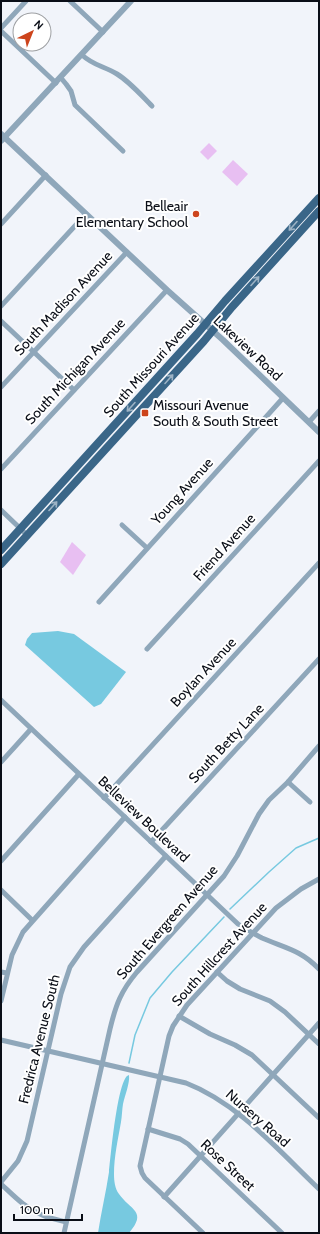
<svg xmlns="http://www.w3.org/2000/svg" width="320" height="1234" font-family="Cabin,sans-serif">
  <rect width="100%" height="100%" fill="#f1f4fa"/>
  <g fill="#e8bff2">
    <polygon points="209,143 217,151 208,160 200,152"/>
    <polygon points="233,160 248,174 237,186 222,172"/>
    <polygon points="72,542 86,555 73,575 60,562"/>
  </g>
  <g fill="#77c9e0">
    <polygon points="58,631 74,634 126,672 101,704 94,707 25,645 27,639 32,633"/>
    <path d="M127,1076L129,1075C130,1083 125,1095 123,1104C122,1110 122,1116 121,1122C118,1139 114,1157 114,1174C114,1181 115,1189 119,1194C130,1210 148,1211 129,1233H98C101,1213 106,1192 109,1172C111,1154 117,1086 127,1076Z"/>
  </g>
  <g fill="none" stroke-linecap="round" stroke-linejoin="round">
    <g stroke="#77c9e0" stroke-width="1.5">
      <polyline points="230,909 269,872 296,848 319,838"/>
      <polyline points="129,1063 135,1035 150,998 172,972 224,917"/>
    </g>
    <g stroke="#8fa7ba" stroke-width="5">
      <polyline points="70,1 103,32"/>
      <polyline points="1,28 26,1"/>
      <polyline points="1,31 56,83"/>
      <path d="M82,55C94,66 104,66 117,74C130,82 141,95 152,106"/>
      <polyline points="61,78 66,84 71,91 75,105 123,151"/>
      <polyline points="1,224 46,175"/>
      <polyline points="1,306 86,214"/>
      <polyline points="1,321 74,390"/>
      <polyline points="1,387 127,252"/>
      <polyline points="309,422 319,411"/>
      <polyline points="1,469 167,290"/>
      <polyline points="1,510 27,535"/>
      <polyline points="122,525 147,548"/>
      <polyline points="99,602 283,398"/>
      <polyline points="147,649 319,461"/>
      <path d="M1,700L238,924C246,929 254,934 262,938C285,948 301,950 319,969"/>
      <polyline points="1,762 31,729"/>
      <polyline points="288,782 310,802"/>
      <polyline points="104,798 319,563"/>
      <polyline points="151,842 319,659"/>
      <polyline points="1,861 79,774"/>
      <polyline points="1,890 32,920"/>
      <polyline points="1,972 7,973"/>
      <polyline points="217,972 227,981 240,989 270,1001 285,1012 319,1044"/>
      <polyline points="1,1001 12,955 23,932 125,817"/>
      <polyline points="179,1016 210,1034 235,1045 252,1055 319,1118"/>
      <path d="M1,1040L186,1083C238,1103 279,1151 319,1189"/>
      <polyline points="148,1129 180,1139 188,1144 282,1233"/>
      <polyline points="1,1182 18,1161 27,1141 61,994 70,967 84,947 166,856"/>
      <path d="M1,1184C14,1196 25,1208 42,1215C49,1218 58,1220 66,1222"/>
      <polyline points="164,1197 319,1023"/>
      <path d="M64,1233L110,1029C116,1004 121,991 137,972L224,876L237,856L259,814L269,800L288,782L319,746"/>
      <polyline points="203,1233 145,1178 142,1173 140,1166 169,1036 173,1026 187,1005 276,908 301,889 319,879"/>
    </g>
    <g stroke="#8fa7ba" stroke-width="6">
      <polyline points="1,134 167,290 223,340 319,432"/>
      <polyline points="1,141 131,1"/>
    </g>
    <g stroke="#3a6688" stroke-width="8">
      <polyline points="1,550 197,334 225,301 319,198"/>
      <polyline points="1,564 204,341 232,307 319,211"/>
    </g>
  </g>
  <defs><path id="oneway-shaft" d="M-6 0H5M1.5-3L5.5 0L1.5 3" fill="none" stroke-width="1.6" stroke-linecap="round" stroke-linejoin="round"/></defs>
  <g stroke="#9cb2c4">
    <use href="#oneway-shaft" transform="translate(293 226) rotate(132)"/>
    <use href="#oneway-shaft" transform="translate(255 281) rotate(-48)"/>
    <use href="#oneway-shaft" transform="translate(169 379) rotate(-48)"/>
    <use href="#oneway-shaft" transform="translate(131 407) rotate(132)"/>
    <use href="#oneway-shaft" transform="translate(53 506) rotate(-48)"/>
  </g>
  <g fill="#cd441c" stroke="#fff" stroke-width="1.5">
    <circle cx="196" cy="214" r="4"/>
    <rect x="141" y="409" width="8" height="8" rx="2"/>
  </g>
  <g text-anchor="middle" stroke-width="4" stroke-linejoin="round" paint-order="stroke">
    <g font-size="14" fill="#0a0e17" stroke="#fff" text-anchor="end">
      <text x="188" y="211">Belleair<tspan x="188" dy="16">Elementary School</tspan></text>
      <text x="153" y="410" text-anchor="start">Missouri Avenue<tspan x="153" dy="16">South &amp; South Street</tspan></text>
    </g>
    <g font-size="14" fill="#0a0e17" stroke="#fff">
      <text transform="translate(63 303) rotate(-47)" y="5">South Madison Avenue</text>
      <text transform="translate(248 348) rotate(43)" y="5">Lakeview Road</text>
      <text transform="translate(151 365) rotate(-48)" y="5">South Missouri Avenue</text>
      <text transform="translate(75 371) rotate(-47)" y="5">South Michigan Avenue</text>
      <text transform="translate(182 491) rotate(-48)" y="5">Young Avenue</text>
      <text transform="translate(224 547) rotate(-48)" y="5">Friend Avenue</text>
      <text transform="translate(203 672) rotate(-47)" y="5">Boylan Avenue</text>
      <text transform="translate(226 743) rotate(-47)" y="5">South Betty Lane</text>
      <text transform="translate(144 819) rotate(43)" y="5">Belleview Boulevard</text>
      <text transform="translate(167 922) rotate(-49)" y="5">South Evergreen Avenue</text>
      <text transform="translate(219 954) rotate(-48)" y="5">South Hillcrest Avenue</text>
      <text transform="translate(39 1039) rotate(-76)" y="5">Fredrica Avenue South</text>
      <text transform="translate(258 1118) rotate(41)" y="5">Nursery Road</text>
      <text transform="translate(228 1165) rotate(43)" y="5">Rose Street</text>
    </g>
  </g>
  <rect width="320" height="1234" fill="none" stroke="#0a0e17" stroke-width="4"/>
  <g transform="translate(32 32) rotate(43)"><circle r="19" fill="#ffffff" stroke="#9d9fa2"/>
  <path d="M0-3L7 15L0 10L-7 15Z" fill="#cd441c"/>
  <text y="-6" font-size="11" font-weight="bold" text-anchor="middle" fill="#0a0e17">N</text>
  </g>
  <path d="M14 1214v6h68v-6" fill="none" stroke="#0a0e17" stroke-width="2"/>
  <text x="20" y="1214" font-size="12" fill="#0a0e17" stroke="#ffffff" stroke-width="3" paint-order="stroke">100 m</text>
</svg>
